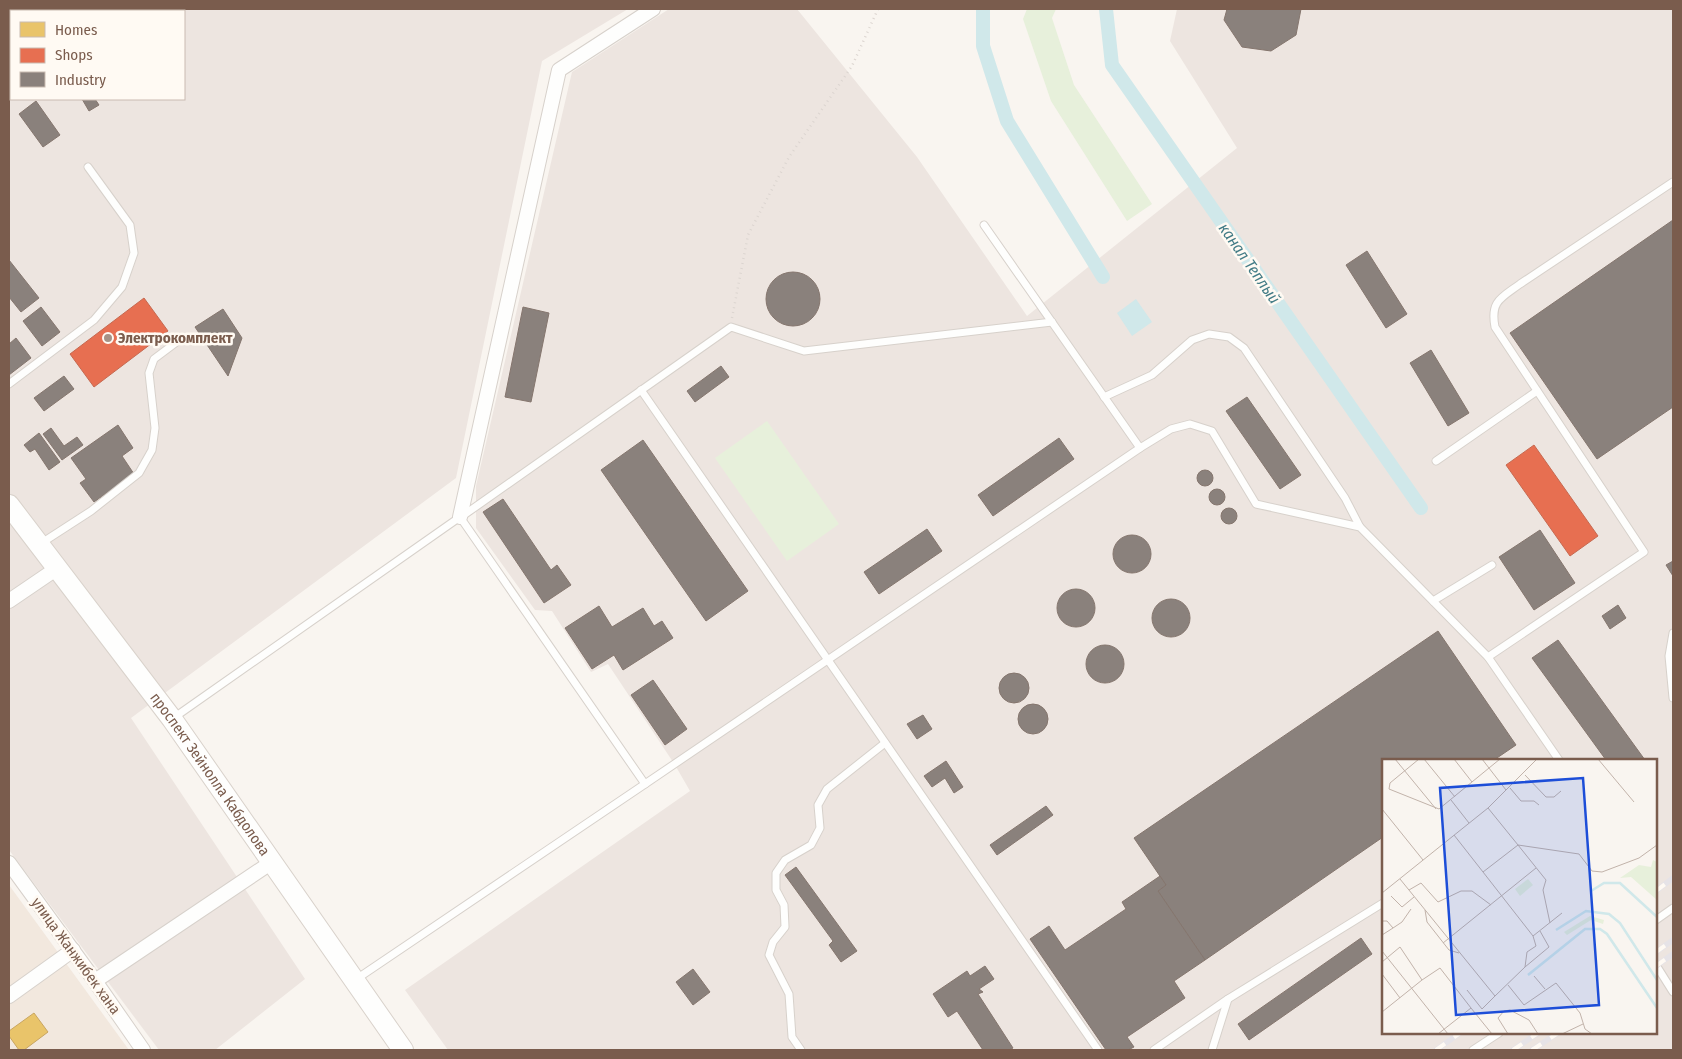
<svg xmlns="http://www.w3.org/2000/svg" width="1682" height="1059" font-family="'Fira Sans Condensed',sans-serif">
  <rect width="100%" height="100%" fill="#f9f5f0"/>
  <polygon fill="#f2e8de" points="9,885 129,1050 9,1050"/>
  <g fill="#ede5e0" fill-rule="evenodd">
    <path d="M9,9H628L542,61L456,478L131,718L305,979L215,1050H159L9,850ZM11,11H184V99H11Z"/>
    <path d="M669,9H797L917,157L1027,316L1237,148L1170,41L1177,9H1673V1050H448L405,990L690,791L675,765L608,664L591,672L552,611L535,610L476,528V486L572,72ZM1383,760H1656V1033H1383Z"/>
  </g>
  <g fill="#e7f0db">
    <polygon points="1027,9 1056,9 1052,18 1074,85 1152,204 1127,221 1051,101 1023,19"/>
    <polygon points="767,421 839,524 787,561 715,458"/>
  </g>
  <polygon fill="#d0e8ea" points="1136,299 1152,322 1132,336 1117,313"/>
  <polygon fill="#e9c46a" stroke="#c8a561" points="34,1013 48,1032 24,1050 19,1050 9,1036 9,1031"/>
  <g fill="#e76f51" stroke="#c66950">
    <polygon points="144,298 168,331 94,387 70,354"/>
    <polygon points="1534,445 1598,536 1570,556 1506,465"/>
  </g>
  <g fill="#8a817c" stroke="#85766e">
    <polygon points="11,9 43,9 45,11 11,11 11,51 9,52 9,10"/>
    <polygon points="1227,9 1301,9 1296,35 1271,51 1242,47 1224,20"/>
    <polygon points="82,99 95,99 99,105 89,111"/>
    <polygon points="36,101 60,135 43,147 19,114"/>
    <polygon points="1673,220 1673,407 1597,459 1510,333"/>
    <polygon points="1367,251 1407,314 1386,328 1346,265"/>
    <polygon points="9,260 39,298 21,312 9,297"/>
    <circle cx="793" cy="299" r="27"/>
    <polygon points="41,307 60,332 42,346 23,321"/>
    <polygon points="523,307 549,313 531,402 505,397"/>
    <polygon points="223,309 242,338 228,376 195,327"/>
    <polygon points="16,338 31,358 9,375 9,344"/>
    <polygon points="1431,350 1469,413 1448,426 1410,363"/>
    <polygon points="721,366 729,377 695,402 687,391"/>
    <polygon points="64,376 74,389 44,411 34,398"/>
    <polygon points="1247,397 1301,475 1280,489 1226,411"/>
    <polygon points="118,425 133,448 122,456 134,474 94,502 80,483 86,479 71,458"/>
    <polygon points="51,428 64,446 77,437 83,445 62,460 43,434"/>
    <polygon points="39,433 60,462 49,470 35,449 30,452 24,445"/>
    <polygon points="1059,438 1074,459 993,516 978,495"/>
    <polygon points="643,440 748,591 706,621 601,470"/>
    <circle cx="1205" cy="478" r="8"/>
    <circle cx="1217" cy="497" r="8"/>
    <polygon points="503,499 551,570 557,565 571,585 544,603 483,512"/>
    <circle cx="1229" cy="516" r="8"/>
    <polygon points="927,529 942,551 879,594 864,572"/>
    <polygon points="1540,530 1575,583 1534,610 1499,557"/>
    <circle cx="1132" cy="554" r="19"/>
    <polygon points="1673,561 1673,576 1666,565"/>
    <circle cx="1076" cy="608" r="19"/>
    <circle cx="1171" cy="618" r="19"/>
    <polygon points="1618,605 1626,618 1610,629 1602,616"/>
    <polygon points="599,606 612,627 643,608 654,626 662,621 673,638 623,670 614,655 592,669 565,628"/>
    <polygon points="1438,631 1516,745 1494,760 1383,760 1383,837 1205,960 1158,891 1166,885 1134,838"/>
    <polygon points="1558,640 1645,760 1606,760 1532,658"/>
    <circle cx="1105" cy="664" r="19"/>
    <circle cx="1014" cy="688" r="15"/>
    <polygon points="653,680 687,729 665,745 631,695"/>
    <circle cx="1033" cy="719" r="15"/>
    <polygon points="923,715 932,729 917,739 907,724"/>
    <polygon points="946,761 963,787 954,793 945,778 932,787 924,776"/>
    <polygon points="1046,806 1053,815 997,855 990,845"/>
    <polygon points="796,867 857,951 841,962 829,945 833,941 785,875"/>
    <polygon points="1160,876 1166,885 1158,891 1205,960 1174,981 1185,998 1127,1037 1134,1047 1128,1050 1106,1050 1030,939 1049,926 1065,950 1126,909 1122,902"/>
    <polygon points="1361,938 1372,954 1249,1040 1238,1024"/>
    <polygon points="985,966 994,979 979,989 983,992 978,994 1013,1048 1009,1050 983,1050 957,1011 948,1017 933,994 967,971 970,976"/>
    <polygon points="693,969 710,992 693,1005 676,982"/>
  </g>
  <g fill="none" stroke-linecap="round" stroke-linejoin="round">
    <g stroke="#d0e8ea" stroke-width="14">
      <polyline points="983,9 983,46 1007,121 1103,277"/>
      <polyline points="1106,9 1112,65 1421,508"/>
    </g>
    <g stroke="#d7d1cb" stroke-width="9">
      <g id="lane">
        <polyline points="9,384 94,320 122,287 134,253 130,225 88,167"/>
        <polyline points="641,390 1098,1050"/>
        <polyline points="1104,397 1152,375 1192,340 1209,334 1229,337 1244,348 1345,498 1360,527"/>
        <polyline points="1140,448 1171,429 1190,424 1212,431 1256,504 1360,527 1488,657 1559,760"/>
        <polyline points="1436,461 1537,391"/>
        <polyline points="461,517 731,327 804,351 1052,322"/>
        <polyline points="40,544 91,511 139,473 152,450 155,428 149,373 154,359 178,341"/>
        <polyline points="1433,601 1492,565"/>
        <polyline points="1673,633 1669,656 1673,698"/>
        <path d="M1488,657L1644,552L1495,327C1490,301 1501,298 1520,284L1673,182"/>
        <polyline points="172,719 460,517 645,784 355,980"/>
        <polyline points="645,784 1140,448 984,225"/>
        <polyline points="1656,920 1673,908"/>
        <polyline points="1656,965 1673,992"/>
        <polyline points="801,1050 792,1037 789,994 769,955 773,942 785,927 784,905 776,890 776,873 785,860 811,845 820,828 818,805 827,789 885,743"/>
        <polyline points="1154,1050 1228,999 1383,903"/>
        <polyline points="1212,1050 1228,999"/>
        <polyline points="1473,1050 1499,1033"/>
      </g>
    </g>
    <g stroke="#d7d1cb" stroke-width="16">
      <g id="street">
        <polyline points="460,517 559,70 653,9"/>
        <polyline points="9,601 56,569"/>
        <polyline points="9,863 95,981 143,1050"/>
        <polyline points="95,981 272,862"/>
        <polyline points="9,996 73,950"/>
      </g>
    </g>
    <g stroke="#d9d2cb" stroke-width="22">
      <g id="secondary">
        <path id="s1" d="M9,505L172,719L403,1050"/>
      </g>
    </g>
    <polyline stroke="#dcd5d0" stroke-width="2.5" stroke-dasharray="1 4" stroke-linecap="butt" points="732,318 748,235 789,157 852,66 878,9"/>
    <use href="#lane" stroke="#fefefd" stroke-width="7"/>
    <use href="#street" stroke="#fefefd" stroke-width="14"/>
    <use href="#secondary" stroke="#fefefd" stroke-width="20"/>
    <g stroke="#e6e3e7" stroke-width="5.5">
      <g id="rail">
        <polyline points="1656,891 1673,878"/>
        <polyline points="1656,952 1673,940"/>
        <polyline points="1656,966 1673,954"/>
        <polyline points="1436,1050 1460,1033"/>
        <polyline points="1513,1050 1538,1033"/>
        <polyline points="1532,1050 1558,1033"/>
      </g>
    </g>
    <use href="#rail" stroke="#fffaf3" stroke-width="4" stroke-dasharray="11" stroke-linecap="butt"/>
  </g>
  <circle fill="#a69286" stroke="#fffaf3" stroke-width="2" cx="108" cy="338" r="5"/>
  <g text-anchor="middle" stroke-width="5" stroke-linejoin="round" paint-order="stroke">
    <g font-size="15" font-weight="bold" fill="#7a5c4d" stroke="#fffaf3" text-anchor="start">
      <text x="118" y="343">Электрокомплект</text>
    </g>
    <g font-size="15" fill="#7a5c4d" stroke="#fffaf3">
      <text dy="5" stroke="none"><textPath href="#s1" startOffset="336">проспект Зейнолла Кабдолова</textPath></text>
      <text transform="translate(76 956) rotate(54)" y="5">улица Жанжибек хана</text>
    </g>
    <g font-size="16" font-style="italic" fill="#437c86" stroke="#fffaf3">
      <text transform="translate(1250 263) rotate(55)" y="6">канал Теплый</text>
    </g>
  </g>
  <g transform="translate(1382 759)">
    <rect width="275" height="275" fill="#f9f5f0"/>
    <path d="M271,101L275,103V141L249,118L238,119L257,106L269,108ZM146,120L151,126L138,137L133,130ZM208,157L222,161L221,165L209,161L185,176L182,173Z" fill="#e7f0db"/>
    <path fill="none" stroke="#d0e8ea" stroke-width="2.5" d="M209,132L222,124H238L275,158M174,171L204,152L227,155L238,164L275,221M146,216L203,170H218L225,175L275,249"/>
    <path fill="none" stroke="#c2b3aa" stroke-width="1" d="M13,0L54,50M37,0L8,24L7,30L57,50L118,0M42,0L73,38M72,0L90,23M100,0L124,31M216,0L252,43M143,16L164,38H172L179,32M128,29L139,42H152L157,46M69,41L87,64M0,50L41,101M72,76L101,113L136,86L106,49M136,86L197,95L210,112L220,113L257,99L275,86M136,86L164,121L161,131L168,164M101,113L151,177L180,154M18,120L113,237L100,250L85,231M27,131L39,124L56,143L79,132H90L109,146M0,134L106,49L155,0M9,137L20,148L32,138M43,151L45,163L67,191L77,194M0,162H5L11,169L0,176M11,169L20,163L29,150M61,184L154,109M0,192L66,275M0,203L18,188L40,221L0,253M143,208L167,188L158,172M0,215L18,239M152,217L163,230M40,221L58,209L89,249M126,226L142,246L174,224L198,254L203,270L210,275M113,237L143,208L145,193L154,187L151,177M56,275L89,249L110,275M126,275L116,259L122,252L128,251L147,261L156,275M180,275L201,265"/>
    <path fill="#1d4ed8" fill-opacity="0.15" stroke="#1d4ed8" stroke-width="2.5" d="M201,19L217,246L74,256L58,29Z"/>
    <rect width="275" height="275" fill="none" stroke="#7a5c4d" stroke-width="2.5"/>
  </g>
  <rect width="1682" height="1059" fill="none" stroke="#7a5c4d" stroke-width="20"/>
  <rect x="10" y="10" width="175" height="90" fill="#fffaf3" stroke="#cabbb1"/>
  <rect x="20" y="22" width="25" height="15" fill="#e9c46a" stroke="#cabbb1"/>
  <text x="55" y="35" font-size="15" fill="#7a5c4d">Homes</text>
  <rect x="20" y="48" width="25" height="15" fill="#e76f51" stroke="#cabbb1"/>
  <text x="55" y="60" font-size="15" fill="#7a5c4d">Shops</text>
  <rect x="20" y="72" width="25" height="15" fill="#8a817c" stroke="#cabbb1"/>
  <text x="55" y="85" font-size="15" fill="#7a5c4d">Industry</text>
</svg>
